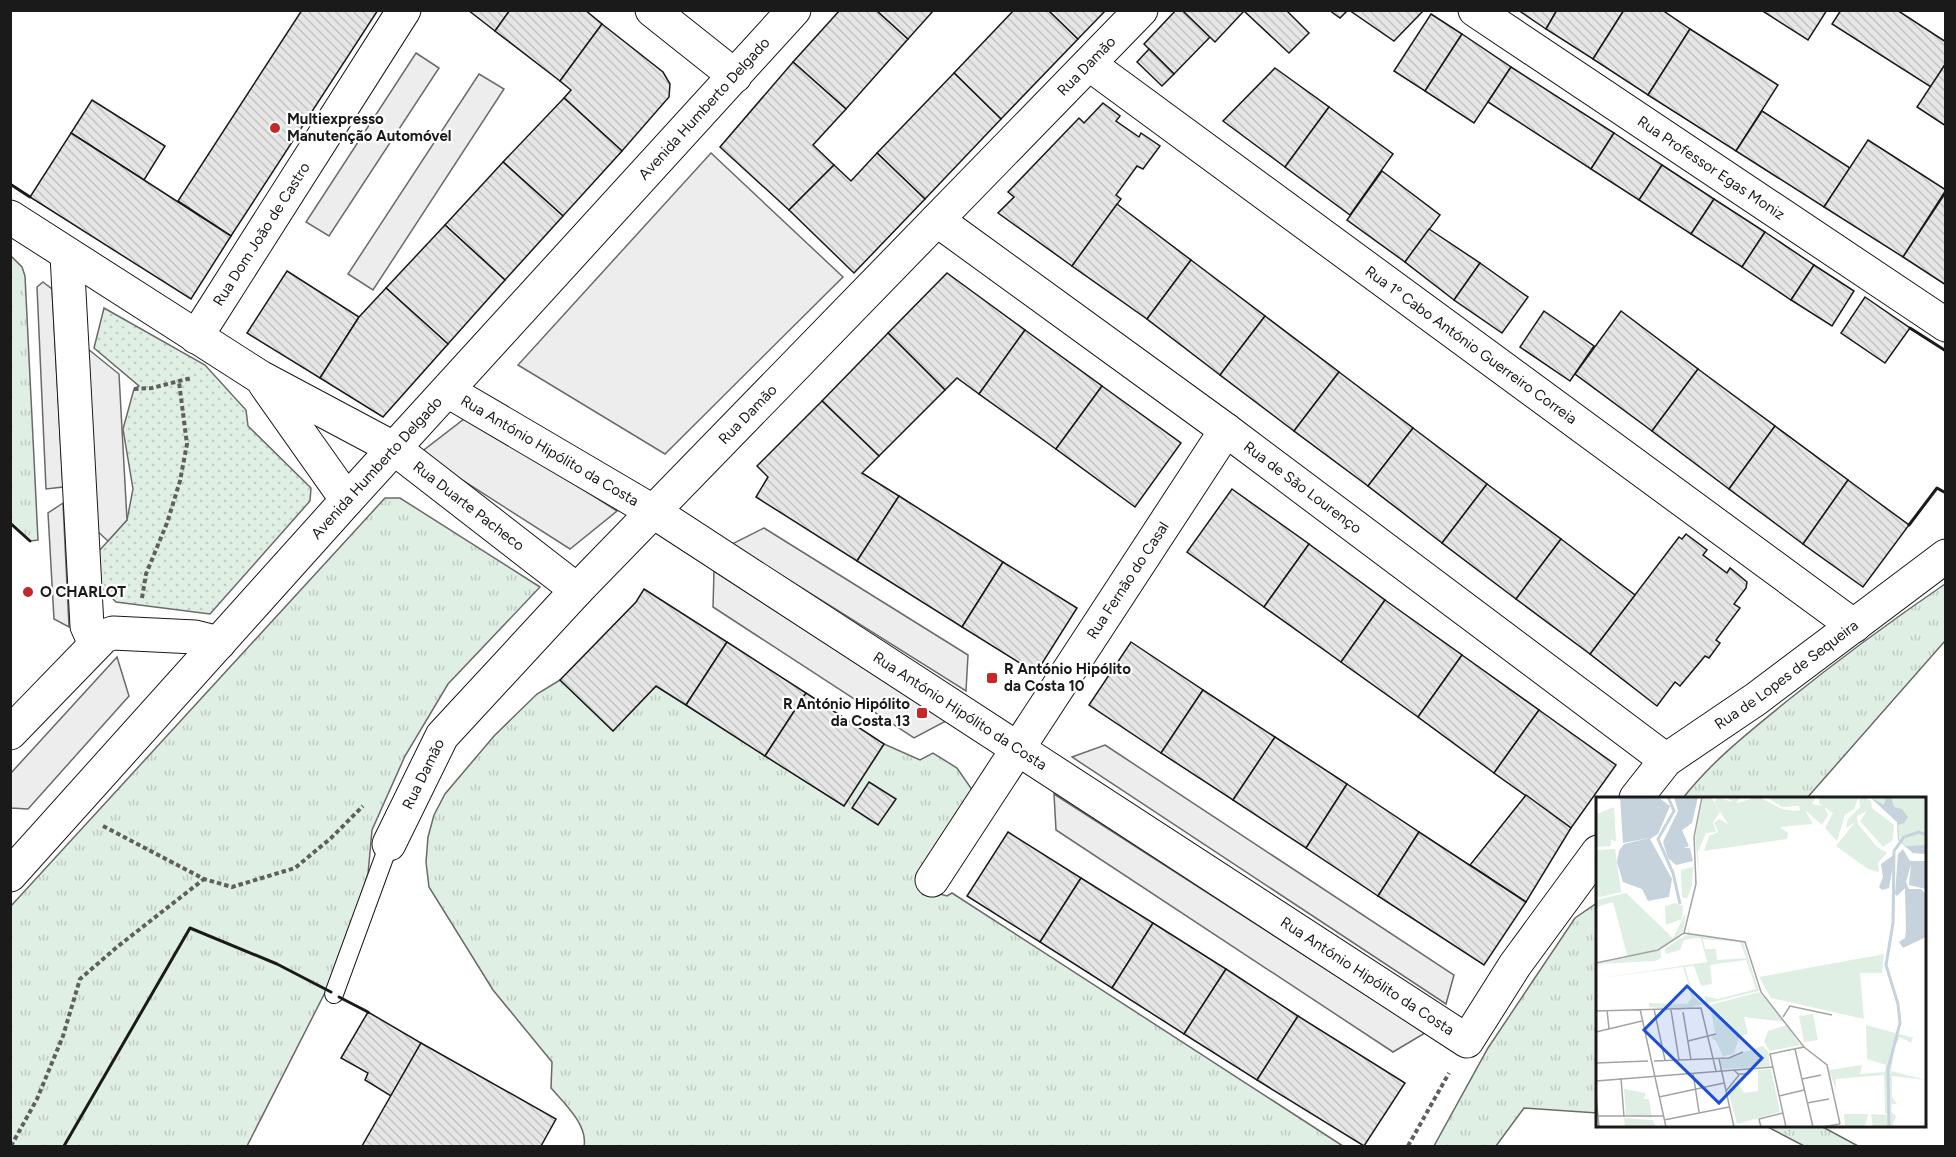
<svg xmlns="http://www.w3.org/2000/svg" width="1956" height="1157" font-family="Figtree,sans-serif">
  <defs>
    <pattern id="grass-tufts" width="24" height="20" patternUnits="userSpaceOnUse" patternTransform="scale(1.5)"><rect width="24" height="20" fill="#e0efe3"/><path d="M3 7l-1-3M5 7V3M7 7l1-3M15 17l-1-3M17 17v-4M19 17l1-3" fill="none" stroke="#c0ccc2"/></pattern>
    <pattern id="garden-dots" width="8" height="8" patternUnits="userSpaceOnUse" patternTransform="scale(1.5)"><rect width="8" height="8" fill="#e0efe3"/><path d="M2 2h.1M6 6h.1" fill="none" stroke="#c0ccc2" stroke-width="1.8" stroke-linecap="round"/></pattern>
    <pattern id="building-back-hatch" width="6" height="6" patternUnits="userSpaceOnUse" patternTransform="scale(1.5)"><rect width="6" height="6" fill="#e6e6e6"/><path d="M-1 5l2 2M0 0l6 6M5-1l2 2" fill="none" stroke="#c5c5c5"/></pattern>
  </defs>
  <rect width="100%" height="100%" fill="#fff"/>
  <g fill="url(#grass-tufts)" stroke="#6a6a6a" stroke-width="1.5">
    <polygon points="10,255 22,267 25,276 38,540 30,541 11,523"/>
    <polygon points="385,498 400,498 540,587 448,684 405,756 372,830 368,874 336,971 247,1146 11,1146 10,907"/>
    <path d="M1945,584V641L1807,798H1683C1713,760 1749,732 1787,701C1838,660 1891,621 1945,584Z"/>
    <path d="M560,680L613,731L656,686L844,806L884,744L920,760L933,753L957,768L973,791L933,892L947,896L952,893L1343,1146H584C588,1125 564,1103 551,1088L552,1062L493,990L429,887L426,862L428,837L434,815L445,794L494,736L537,694Z"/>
    <polygon points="1597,903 1597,1113 1524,1108 1496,1146 1434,1146 1488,1048 1575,918"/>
    <polygon points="1766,1126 1821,1126 1858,1146 1804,1146"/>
  </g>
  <polygon fill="url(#garden-dots)" stroke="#6a6a6a" stroke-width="1.5" points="104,308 205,365 246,410 248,426 311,488 310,501 210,614 116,602 99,585 98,552 127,520 133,489 123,429 134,389 139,386 94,348"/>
  <g fill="#ededed" stroke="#6a6a6a" stroke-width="1.5">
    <polygon points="416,53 439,68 329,236 306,222"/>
    <polygon points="479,74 504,89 373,290 348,274"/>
    <polygon points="711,153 843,277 665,454 518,365"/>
    <polygon points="43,282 52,289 63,487 46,489 37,287"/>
    <polygon points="88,349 119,374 127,520 108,541 97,531"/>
    <polygon points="468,416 617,511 570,549 420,453"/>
    <polygon points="63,503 69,627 54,619 48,513"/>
    <polygon points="764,528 968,655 966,691 732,544"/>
    <polygon points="714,571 946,721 914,738 713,607"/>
    <polygon points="117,657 129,696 28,809 11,808 11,773"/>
    <polygon points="1105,745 1454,975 1446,1004 1072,757"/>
    <polygon points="1054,794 1425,1033 1393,1052 1056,830"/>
  </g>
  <g fill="url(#building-back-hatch)" stroke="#1a1a1a" stroke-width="1.5">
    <polygon points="302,10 378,10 231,236 178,201"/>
    <polygon points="468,10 510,10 495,31"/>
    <polygon points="510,10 585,10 602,24 560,81 495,31"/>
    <polygon points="840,10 876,10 908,39 846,109 793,62"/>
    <polygon points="876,10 934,10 908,39"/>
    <polygon points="1014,10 1048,10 1078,39 1001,119 954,73"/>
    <polygon points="1048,10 1106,10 1078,39"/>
    <polygon points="1176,10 1182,10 1210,37 1174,74 1144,44"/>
    <polygon points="1182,10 1286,10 1309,33 1289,53 1244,11 1215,42"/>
    <polygon points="1329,10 1348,10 1340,18"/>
    <polygon points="1349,10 1424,10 1394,41"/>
    <polygon points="1518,10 1557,10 1546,29"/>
    <polygon points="1557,10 1624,10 1593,59 1546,29"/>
    <polygon points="1624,10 1662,10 1690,29 1648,95 1593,59"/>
    <polygon points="1761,10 1827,10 1808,40"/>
    <polygon points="1841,10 1897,10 1946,42 1946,63 1931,87 1832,24"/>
    <polygon points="1431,14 1462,34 1425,91 1394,71"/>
    <polygon points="602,24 663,72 670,84 669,97 622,151 564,98 571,90 560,81"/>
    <polygon points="1690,29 1778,85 1736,151 1648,95"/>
    <polygon points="1462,34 1511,67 1474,123 1425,91"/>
    <polygon points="1149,49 1174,74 1162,86 1137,62"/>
    <polygon points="793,62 846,109 813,145 834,165 789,210 720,147"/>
    <polygon points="1946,63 1946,126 1917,107"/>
    <polygon points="1511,67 1614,133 1591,169 1488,102"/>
    <polygon points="1275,68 1329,107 1285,167 1223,121"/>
    <polygon points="954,73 1001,119 925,199 877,153"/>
    <polygon points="564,98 622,151 563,216 503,162"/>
    <polygon points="92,100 165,146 144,180 71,133"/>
    <polygon points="1103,103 1120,116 1116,121 1139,137 1141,133 1160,146 1143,169 1137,166 1116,195 1121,199 1072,266 998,213 1014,197 1008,192 1079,118 1084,123"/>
    <polygon points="1329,107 1393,154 1350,215 1285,167"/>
    <polygon points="1762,111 1850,168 1824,207 1736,151"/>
    <polygon points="71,133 231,236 191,299 30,197"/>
    <polygon points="1614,133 1662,165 1639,200 1591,169"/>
    <polygon points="1868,140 1946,190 1903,257 1824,207"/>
    <polygon points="877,153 925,199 854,273 789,210 834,165 851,181"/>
    <polygon points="503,162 563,216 505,280 445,225"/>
    <polygon points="1662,165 1714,199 1691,234 1639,200"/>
    <polygon points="1382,171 1440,215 1405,262 1347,220"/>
    <polygon points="1946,192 1946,285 1903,257"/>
    <polygon points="1714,199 1765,232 1742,267 1691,234"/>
    <polygon points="1117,204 1191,260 1147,319 1072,266"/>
    <polygon points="445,225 505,280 448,344 386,288"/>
    <polygon points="1429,229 1480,263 1454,300 1405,262"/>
    <polygon points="1765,232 1814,265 1791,300 1742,267"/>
    <polygon points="1191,260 1265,316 1220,375 1147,319"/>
    <polygon points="1480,263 1528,297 1502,333 1454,300"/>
    <polygon points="1814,265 1854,291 1832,326 1791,300"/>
    <polygon points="287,271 359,317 320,378 247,333"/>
    <polygon points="947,273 1025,330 979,394 957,378 945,390 888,333"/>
    <polygon points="386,288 448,344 383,417 320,378 359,317"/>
    <polygon points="1865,297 1910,328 1885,363 1841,333"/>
    <polygon points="1544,311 1594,346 1570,381 1520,347"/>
    <polygon points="1621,311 1698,369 1652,431 1575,374"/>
    <polygon points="1265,316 1339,372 1294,431 1220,375"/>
    <polygon points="1025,330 1102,386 1056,449 979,394"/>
    <polygon points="888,333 945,390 879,456 822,401"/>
    <polygon points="1698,369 1775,426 1729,489 1652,431"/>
    <polygon points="1339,372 1413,428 1368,486 1294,431"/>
    <polygon points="1102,386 1181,443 1135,507 1056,449"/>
    <polygon points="822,401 879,456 862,473 899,496 857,561 756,497 768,477 757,466"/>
    <polygon points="1775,426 1848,480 1803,544 1729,489"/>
    <polygon points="1413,428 1487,484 1442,543 1368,486"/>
    <polygon points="1848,480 1909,525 1863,587 1803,544"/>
    <polygon points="1487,484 1561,539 1516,599 1442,543"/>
    <polygon points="1232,489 1309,544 1264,607 1187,552"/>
    <polygon points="899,496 1003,562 962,627 857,561"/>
    <polygon points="1686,534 1707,550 1703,555 1727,573 1730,568 1747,582 1746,588 1734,604 1740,608 1716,640 1720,643 1709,658 1705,656 1680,686 1675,682 1657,706 1590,654 1679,537 1682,539"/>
    <polygon points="1561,539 1635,595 1590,654 1516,599"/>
    <polygon points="1309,544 1385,600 1341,662 1264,607"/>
    <polygon points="1003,562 1077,608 1036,673 962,627"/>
    <polygon points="644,589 727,642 686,705 656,686 613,731 560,680 636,602"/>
    <polygon points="1385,600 1462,655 1418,717 1341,662"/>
    <polygon points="727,642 806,693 765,756 686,705"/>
    <polygon points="1131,642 1203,690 1161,753 1089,705"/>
    <polygon points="1462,655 1539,710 1494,773 1418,717"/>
    <polygon points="1203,690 1275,737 1233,800 1161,753"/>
    <polygon points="806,693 884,744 844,806 765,756"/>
    <polygon points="1539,710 1616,765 1571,828 1494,773"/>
    <polygon points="1275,737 1347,784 1306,848 1233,800"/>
    <polygon points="869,782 896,799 878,825 852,808"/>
    <polygon points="1347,784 1419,832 1378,896 1306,848"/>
    <polygon points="1526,795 1571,828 1526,902 1470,865"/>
    <polygon points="1008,832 1081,878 1040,942 967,896"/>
    <polygon points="1419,832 1526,902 1484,965 1378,896"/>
    <polygon points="1081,878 1153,923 1112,988 1040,942"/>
    <polygon points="1153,923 1226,969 1184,1034 1112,988"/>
    <polygon points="1226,969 1298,1016 1257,1080 1184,1034"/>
    <polygon points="368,1012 421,1043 391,1096 365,1080 368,1073 341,1058"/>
    <polygon points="1298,1016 1405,1083 1364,1146 1257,1080"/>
    <polygon points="421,1043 556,1119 541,1146 362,1146"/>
  </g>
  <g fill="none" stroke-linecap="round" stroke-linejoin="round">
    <g stroke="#1a1a1a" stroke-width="20">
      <polyline id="service" points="334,994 389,844"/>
    </g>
    <g stroke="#1a1a1a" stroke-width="35">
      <g id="minor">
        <polyline points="652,10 735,76"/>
        <path id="s1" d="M1475,10L1946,325"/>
        <polyline points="1089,64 1854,626"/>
        <path id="s2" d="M10,217L260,377L395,449L577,590"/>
        <path id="s3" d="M937,220L1226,430L1666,760"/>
        <polyline points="67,255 87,626 95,644"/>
        <path id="s4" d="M196,337L404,10"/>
        <polyline points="265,384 347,500"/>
        <path id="s5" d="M448,391L654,512L1467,1041L1515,965L1598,852"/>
        <polyline points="10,733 104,636 113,633 195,637 219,643"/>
        <path id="s6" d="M1636,798L1666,760L1756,699L1946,556"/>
        <path id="s7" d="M389,844L442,736L577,590L1141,10"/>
        <path id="s8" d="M10,875L347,500L794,10"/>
        <path id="s9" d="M932,880L1226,430"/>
      </g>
    </g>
    <g stroke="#5f5f5f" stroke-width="4" stroke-dasharray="4.5 3" stroke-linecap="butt">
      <polyline points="134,389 152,388 191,378"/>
      <polyline points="142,598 146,574 167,523 180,481 187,444 179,382"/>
      <polyline points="103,826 204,879 232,887 295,868 331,838 363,806"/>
      <polyline points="11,1146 37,1099 63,1036 80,979 117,947 204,879"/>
      <polyline points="1408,1146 1449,1073"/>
    </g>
    <use href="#service" stroke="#fff" stroke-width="18"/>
    <use href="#minor" stroke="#fff" stroke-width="33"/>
    <g stroke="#1a1a1a" stroke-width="3">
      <polyline points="10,184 30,197"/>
      <polyline points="1910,328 1946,351"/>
      <polyline points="10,523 30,541"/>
      <polyline points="1909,525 1937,488 1944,492"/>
      <polyline points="339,997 368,1012"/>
      <polyline points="64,1146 190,928 277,964 331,992"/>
    </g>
  </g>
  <g fill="#c62828" stroke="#fff" stroke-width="2">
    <circle cx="275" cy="128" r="6"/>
    <circle cx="28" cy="592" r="6"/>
    <rect x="986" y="672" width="12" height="12" rx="3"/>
    <rect x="916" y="707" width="12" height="12" rx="3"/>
  </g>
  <g text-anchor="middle" stroke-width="4.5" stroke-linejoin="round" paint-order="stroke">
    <g font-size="15" fill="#1a1a1a" stroke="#fff">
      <text dy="5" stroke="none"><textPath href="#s7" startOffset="1050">Rua Damão</textPath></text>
      <text dy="5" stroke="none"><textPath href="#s8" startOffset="1034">Avenida Humberto Delgado</textPath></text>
      <text dy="5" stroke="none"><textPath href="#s1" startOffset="284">Rua Professor Egas Moniz</textPath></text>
      <text dy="5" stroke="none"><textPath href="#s4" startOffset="122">Rua Dom João de Castro</textPath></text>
      <text transform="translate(1471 345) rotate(36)" y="5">Rua 1º Cabo António Guerreiro Correia</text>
      <text dy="5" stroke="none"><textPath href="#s7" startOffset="564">Rua Damão</textPath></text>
      <text dy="5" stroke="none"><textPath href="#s5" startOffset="118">Rua António Hipólito da Costa</textPath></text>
      <text dy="5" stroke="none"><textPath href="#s8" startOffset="548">Avenida Humberto Delgado</textPath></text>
      <text dy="5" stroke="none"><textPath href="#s3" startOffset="453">Rua de São Lourenço</textPath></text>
      <text dy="5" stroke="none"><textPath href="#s2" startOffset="543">Rua Duarte Pacheco</textPath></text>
      <text dy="5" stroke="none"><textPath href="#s9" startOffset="358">Rua Fernão do Casal</textPath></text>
      <text dy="5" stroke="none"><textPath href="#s6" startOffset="196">Rua de Lopes de Sequeira</textPath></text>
      <text dy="5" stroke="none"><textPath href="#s5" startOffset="604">Rua António Hipólito da Costa</textPath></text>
      <text dy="5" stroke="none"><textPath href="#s7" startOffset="78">Rua Damão</textPath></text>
      <text dy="5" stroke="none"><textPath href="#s5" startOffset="1090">Rua António Hipólito da Costa</textPath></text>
    </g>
    <g font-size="15" font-weight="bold" fill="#1a1a1a" stroke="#fff" text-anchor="start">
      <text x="287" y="124">Multiexpresso<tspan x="287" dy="17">Manutenção Automóvel</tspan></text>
      <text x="40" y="597">O CHARLOT</text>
      <text x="1004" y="674">R António Hipólito<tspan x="1004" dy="17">da Costa 10</tspan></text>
      <text x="910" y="709" text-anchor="end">R António Hipólito<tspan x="910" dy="17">da Costa 13</tspan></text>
    </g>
  </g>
  <g transform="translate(1596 797)">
    <rect width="330" height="330" fill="#fff"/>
    <path d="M107,0H115L124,15L117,25L120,35L110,36L102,55L103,79L99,41ZM18,10L20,45L15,42V49L0,50L1,17ZM19,52L25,95L0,101V53ZM30,96L77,141L90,115L87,134L69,150L26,162L31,158L17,105L0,110V103ZM93,128L94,136L147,145L163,194L84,213L53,210V206L91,207L96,201L87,170L0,182L111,165L105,142L100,141L88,143L84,153L70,157L69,151L92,137ZM107,142L144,145L150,161L121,163L120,152H109ZM150,163L160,192L122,202L108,199L110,205L106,207L98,200L89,170L98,169L105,189L116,187L114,168ZM65,153V161L59,164L0,167ZM288,157L286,176H264L268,222L175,201L163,180ZM163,195L189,225L148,220L152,237L143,240L138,257L127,259L120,244L115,241L119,236L114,208ZM191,228L204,248L174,254L168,245L172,234ZM270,228L314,240L330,239L317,240L315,246L304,240L299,249L295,274L330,283L296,279V300L301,307H296L295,315L300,319L296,330H277L275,317L293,318L289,316L288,278L240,282V293L233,273L266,268L264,277L289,275L290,268L271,262ZM167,249L172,254L174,269L127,272L124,263ZM175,272L184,315L141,327L132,294L141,284L148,296L162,294V273ZM28,292L50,296L47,302H53L56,321L30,318ZM248,317H272L269,330H249ZM28,321L57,323L59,330H29Z" fill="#e0efe3" fill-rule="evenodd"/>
    <path d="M130,0H145L140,6L163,0L186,12L200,14L204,13L203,9L186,10L170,0H220L216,7L228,9L232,18L226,28L209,13L217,27L184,30L192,36L191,42L108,54L113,39L122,35L118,26L123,22L132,27L118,5L122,1L137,5ZM223,0H263L258,12L249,18L241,44L229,31L237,16L223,6ZM263,0H268L275,4L276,11L298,28L297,43L287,50L264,24L271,14L261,19L262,27L281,50L291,56L282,66L283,75L272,72L240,49L259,25L250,31L252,22L264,10ZM274,0H330V57L317,56L302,43L301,25ZM97,70L96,88L91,102L86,100L85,73ZM79,106L87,109L86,122L70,128L69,109ZM52,126L61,129L74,144L58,150L49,138Z" fill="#e0efe3"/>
    <path d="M217,217L222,243L208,245L203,219Z" fill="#e0efe3"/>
    <path d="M24,0H62L74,9L62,37L54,42L76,82L73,100L52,104L46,92L27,85L21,65L23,54L28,47L53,41L27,46ZM78,0H102L96,26L86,33L93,49L88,51H94L97,64L80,68L72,61L67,45L82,14ZM274,0L288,8L290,0H295L298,10L306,12L312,20L308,26L302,28L303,43L310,49L330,48V57L317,56L302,43L301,25ZM307,52L314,64H330V92L313,88L315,67L310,85L313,92H325L330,97V140L307,151L303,145L309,141L310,133L309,91L301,99L299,97L302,57ZM299,57L293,91L286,93L283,90L287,80L285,67Z" fill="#c6d2dc"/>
    <path fill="none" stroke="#c6d2dc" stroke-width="3" d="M72,0L78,14L62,42L77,76L84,107M293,330L292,272L304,226L302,207L290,168L297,126L298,54L308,40L323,35L330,38"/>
    <path fill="none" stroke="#a3a3a3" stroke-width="1.5" d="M88,136L149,145L165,195L208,250L231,268L244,327M0,166L62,153L88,136L100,87L98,40L106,0M44,212L70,330M58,212L69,263M11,213L13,232M75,213L83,263M0,214L105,211L120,274M87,215L95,263M187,220L194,209L236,218M0,235L46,224M92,244L120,237M199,252L217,330M123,262L138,330M58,264L133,261L147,255M0,266L52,264M138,273L142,277H152L157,272M97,276L103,315M25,281L28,320M206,282L225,278M0,284L177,270M130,294L143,278M0,298L3,330M183,299L208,293M63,300L128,286M211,306L233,302M2,319H67M68,323L133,310M165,330L163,322L187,316M190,330L174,257L208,250M226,330L244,327"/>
    <path fill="#1d4ed8" fill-opacity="0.15" stroke="#1d4ed8" stroke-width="3" d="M91,189L166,261L123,306L48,233Z"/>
    <rect width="330" height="330" fill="none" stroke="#1a1a1a" stroke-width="3"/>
  </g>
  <rect width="1956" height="1157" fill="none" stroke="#1a1a1a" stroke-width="24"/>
</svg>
